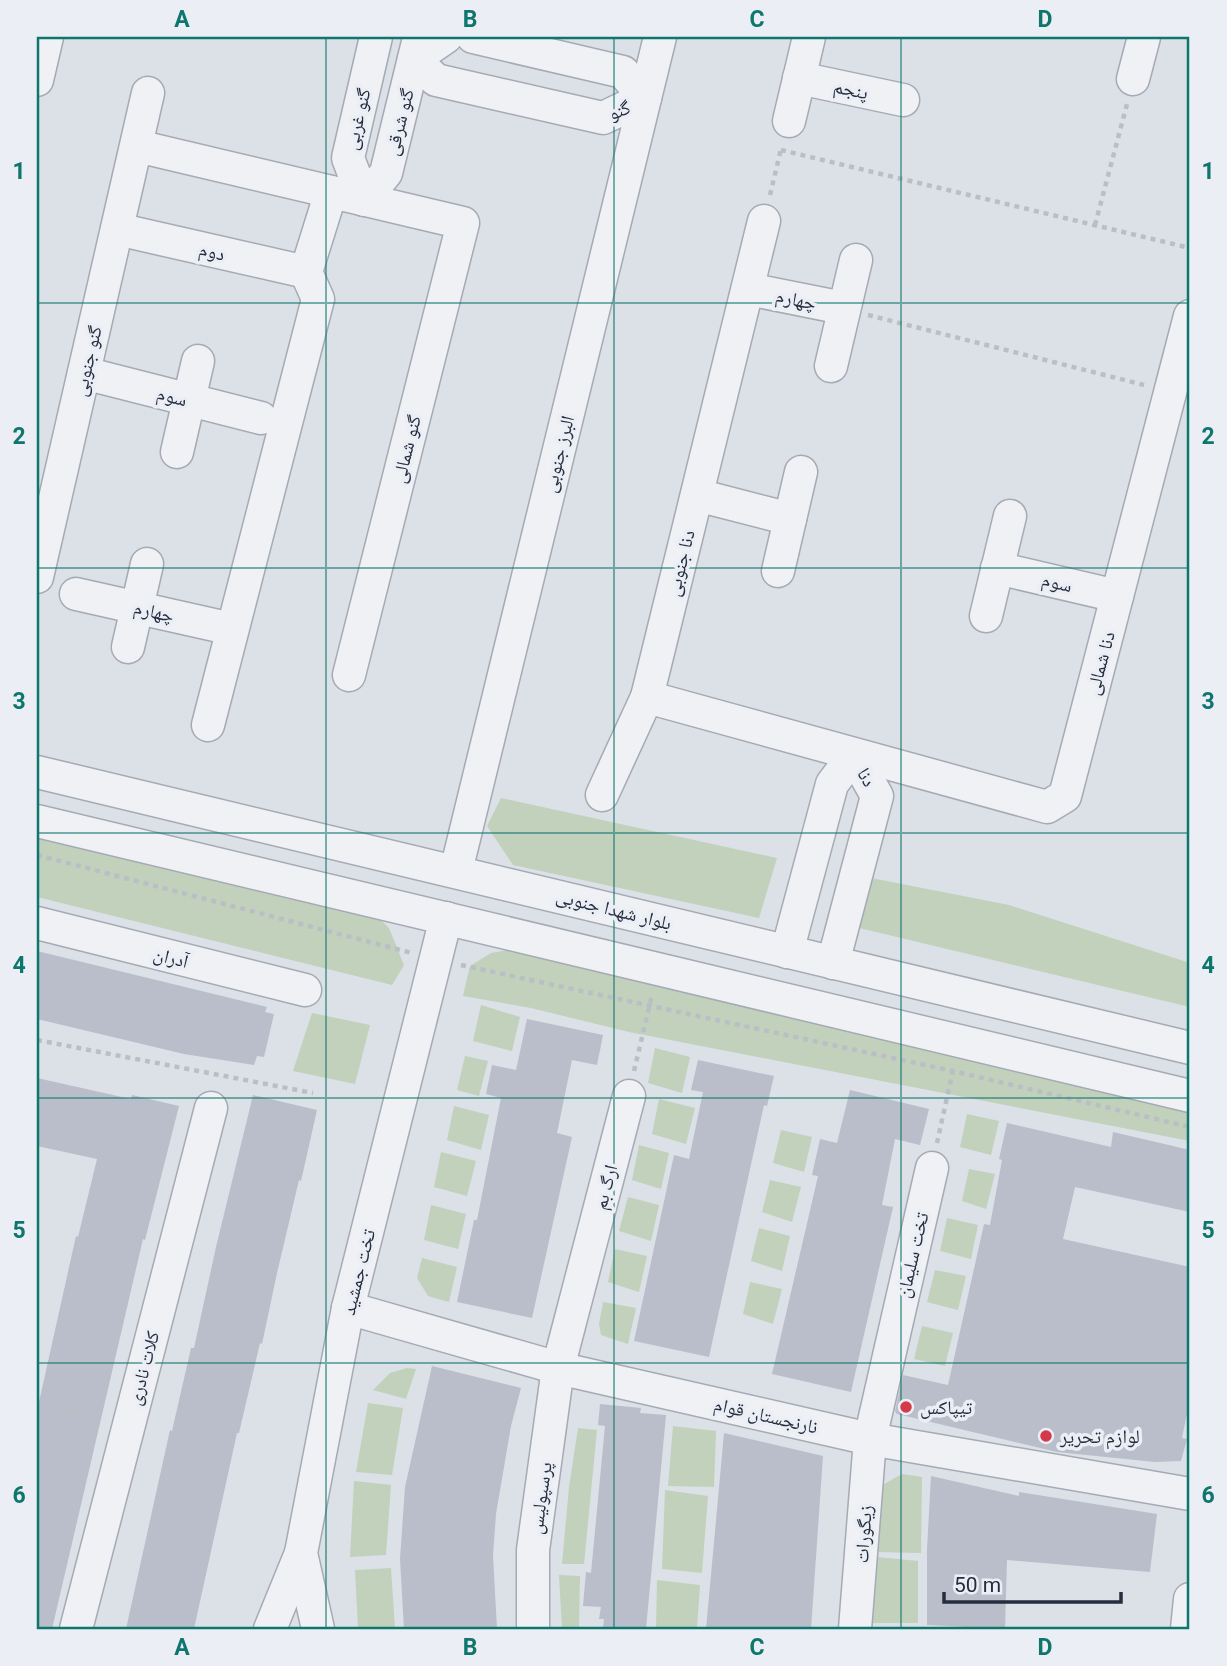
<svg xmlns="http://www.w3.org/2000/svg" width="1227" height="1666" font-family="Roboto,'Noto Naskh Arabic',sans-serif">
  <rect width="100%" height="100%" fill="#dce0e7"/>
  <g fill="#c1d1bc">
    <polygon points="501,798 777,858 759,918 513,865 487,826"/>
    <polygon points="37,827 365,905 389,928 404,965 392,985 37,897"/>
    <polygon points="866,877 1009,905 1190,963 1190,1007 851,926"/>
    <polygon points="514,949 1190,1107 1190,1141 629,1032 531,1008 463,996 470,966 491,953"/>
    <polygon points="481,1005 520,1017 512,1051 473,1041"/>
    <polygon points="312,1013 370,1025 355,1084 293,1071"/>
    <polygon points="655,1048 690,1057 682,1093 648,1083"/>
    <polygon points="465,1056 488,1061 479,1096 457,1090"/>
    <polygon points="659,1099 695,1108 686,1144 652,1134"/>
    <polygon points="454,1106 489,1115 481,1150 447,1140"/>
    <polygon points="967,1114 999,1121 991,1155 960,1147"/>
    <polygon points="781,1130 812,1137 804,1172 773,1163"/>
    <polygon points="639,1145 669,1153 661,1189 632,1180"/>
    <polygon points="441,1152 476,1161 467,1196 434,1187"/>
    <polygon points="969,1169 995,1174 986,1209 962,1201"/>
    <polygon points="770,1180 801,1187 792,1222 762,1212"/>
    <polygon points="628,1197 659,1205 651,1241 619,1231"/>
    <polygon points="431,1205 466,1214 458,1249 424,1240"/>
    <polygon points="947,1218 978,1225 971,1259 940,1251"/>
    <polygon points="759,1228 790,1236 782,1271 751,1261"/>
    <polygon points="615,1249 647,1256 639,1292 608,1282"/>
    <polygon points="422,1258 457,1267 449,1302 428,1296 417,1278"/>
    <polygon points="935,1270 966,1276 958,1310 927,1302"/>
    <polygon points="750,1282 782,1289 773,1324 743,1314"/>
    <polygon points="603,1302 636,1308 628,1344 601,1335 599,1324"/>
    <polygon points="922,1326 953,1333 945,1366 914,1359"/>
    <polygon points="407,1368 416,1369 406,1399 373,1390 390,1373"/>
    <polygon points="368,1403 403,1408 392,1475 356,1472"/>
    <polygon points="673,1426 716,1431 714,1487 668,1486"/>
    <polygon points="578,1428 597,1430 584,1564 562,1564 569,1487"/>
    <polygon points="902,1474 922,1477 921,1553 875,1552 879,1487"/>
    <polygon points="354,1481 391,1485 386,1555 350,1557"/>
    <polygon points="665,1490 708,1496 702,1573 662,1569"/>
    <polygon points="877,1557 918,1561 918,1623 872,1623"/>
    <polygon points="391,1568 395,1629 358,1629 355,1570"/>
    <polygon points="559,1575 580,1576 579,1629 562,1629"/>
    <polygon points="657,1580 700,1585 697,1629 656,1629"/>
  </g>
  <g fill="#b9beca">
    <polygon points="37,951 267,1007 265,1012 274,1014 264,1057 257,1056 254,1065 184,1054 37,1019"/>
    <polygon points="527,1019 603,1035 597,1065 572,1060 557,1133 572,1137 532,1318 457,1302 474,1220 477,1220 501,1098 486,1094 492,1065 516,1070"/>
    <polygon points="698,1060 774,1076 767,1106 764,1105 709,1357 634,1341 674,1155 689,1159 703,1092 691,1090"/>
    <polygon points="37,1078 131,1099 132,1095 179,1106 145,1240 143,1239 52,1629 37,1629 37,1411 76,1236 78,1237 97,1159 37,1146"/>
    <polygon points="850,1090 929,1109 920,1145 895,1139 882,1205 893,1207 851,1392 772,1374 818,1176 812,1175 820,1139 837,1143"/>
    <polygon points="253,1095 317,1110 301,1181 299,1180 277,1273 262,1344 260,1343 239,1433 237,1433 194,1629 126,1629 170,1430 172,1431 191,1348 194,1348 216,1247"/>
    <polygon points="1007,1123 1111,1147 1113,1132 1190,1150 1190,1212 1075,1187 1063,1239 1190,1267 1190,1399 1182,1438 1187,1439 1181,1461 1155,1462 1057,1452 897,1414 895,1411 903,1375 948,1385 984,1224 990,1225 1002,1160 999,1159"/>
    <polygon points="432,1366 521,1388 511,1426 496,1514 493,1556 497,1629 404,1629 400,1559 405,1487"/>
    <polygon points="600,1404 641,1408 640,1413 666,1415 646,1629 603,1629 604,1619 599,1619 601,1607 583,1606 586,1572 591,1573 605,1426 598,1425"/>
    <polygon points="724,1433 823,1456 811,1629 706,1629"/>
    <polygon points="931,1476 1019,1496 1019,1492 1157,1514 1150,1572 1007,1560 1005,1629 927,1625 927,1549"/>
  </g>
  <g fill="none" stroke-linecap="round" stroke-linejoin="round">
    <g stroke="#a5aab4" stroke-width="35">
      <g id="minor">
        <polyline points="376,37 348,158 364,200 386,173 418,42"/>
        <polyline points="446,37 414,59 436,80 603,118 645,98 623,72 473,37"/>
        <polyline points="799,78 903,100"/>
        <polyline points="1133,79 1144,37"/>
        <polyline points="37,80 47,37"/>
        <polyline points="789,121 809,37"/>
        <polyline points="137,146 463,223 349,675"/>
        <polyline points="764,221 647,697 1047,807 1065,796 1190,316"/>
        <polyline points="117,229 306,272"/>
        <polyline points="748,289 843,308"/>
        <polyline points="831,366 856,260"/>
        <polyline points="84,373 261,418"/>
        <polyline points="177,452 198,361"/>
        <polyline points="697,495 790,519"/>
        <polyline points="997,568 1117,596"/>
        <polyline points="778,571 801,472"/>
        <polyline points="37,577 148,93"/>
        <polyline points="76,594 232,629"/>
        <polyline points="986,616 1010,516"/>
        <polyline points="128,647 147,564"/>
        <polyline points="208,725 318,299 306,272 331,192"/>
        <polyline points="37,772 1190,1048"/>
        <polyline points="602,795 647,697"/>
        <polyline points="37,821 1190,1096"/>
        <polyline points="456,871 660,37"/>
        <polyline points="37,923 305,990"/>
        <polyline points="787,952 832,784 854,755 877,796 833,963"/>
        <polyline points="348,1308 558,1368 870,1439 1190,1494"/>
        <polyline points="76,1629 211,1108"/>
        <polyline points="270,1629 301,1553"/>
        <polyline points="318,1629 301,1553 348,1308 446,918"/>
        <polyline points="533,1629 533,1550 558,1368 629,1096"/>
        <polyline points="855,1629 870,1439 932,1168"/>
        <polyline points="1187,1629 1190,1599"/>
      </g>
    </g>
    <g stroke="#babec5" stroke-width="4.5" stroke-dasharray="5 5" stroke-linecap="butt">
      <polyline points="781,150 1190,248"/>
      <polyline points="770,195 781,149"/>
      <polyline points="1095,225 1127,104"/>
      <polyline points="868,315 1144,385"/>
      <polyline points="37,855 412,953"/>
      <polyline points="461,965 953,1071 1190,1127"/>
      <polyline points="37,1040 313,1093"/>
      <polyline points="634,1071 652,995"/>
      <polyline points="937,1143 953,1070"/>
      <polyline points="37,1404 105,1417"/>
    </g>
    <use href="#minor" stroke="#eff1f5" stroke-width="32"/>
  </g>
  <path fill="none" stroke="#0f766e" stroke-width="2" stroke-opacity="0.55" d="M326,37V1629M614,37V1629M901,37V1629M37,303H1190M37,568H1190M37,833H1190M37,1098H1190M37,1363H1190"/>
  <g fill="#d43949" stroke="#ebeff5" stroke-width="2.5">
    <circle cx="906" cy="1407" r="7"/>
    <circle cx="1046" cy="1436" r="7"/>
  </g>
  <g text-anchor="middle" stroke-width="7" stroke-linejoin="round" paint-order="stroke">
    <g font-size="19" fill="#252d3e" stroke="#ebeff5">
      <text transform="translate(851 89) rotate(12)" y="7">پنجم</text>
      <text transform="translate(619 110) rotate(-23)" y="7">گنو</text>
      <text transform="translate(357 119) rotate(-77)" y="7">گنو غربی</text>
      <text transform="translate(399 122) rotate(-76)" y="7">گنو شرقی</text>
      <text transform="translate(212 251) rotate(13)" y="7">دوم</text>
      <text transform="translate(796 299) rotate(12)" y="7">چهارم</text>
      <text transform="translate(87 361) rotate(-77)" y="7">گنو جنوبی</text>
      <text transform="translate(172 396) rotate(14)" y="7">سوم</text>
      <text transform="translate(406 449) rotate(-76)" y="7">گنو شمالی</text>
      <text transform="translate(558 454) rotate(-76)" y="7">البرز جنوبی</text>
      <text transform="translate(680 563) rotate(-76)" y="7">دنا جنوبی</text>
      <text transform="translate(1057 582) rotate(13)" y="7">سوم</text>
      <text transform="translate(154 611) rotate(13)" y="7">چهارم</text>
      <text transform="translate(1100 663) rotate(-75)" y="7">دنا شمالی</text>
      <text transform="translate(867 777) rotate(61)" y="7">دنا</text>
      <text transform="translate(614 909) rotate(14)" y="7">بلوار شهدا جنوبی</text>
      <text transform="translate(171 957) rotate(14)" y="7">آدران</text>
      <text transform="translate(605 1187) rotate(-75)" y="7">ارگ بم</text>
      <text transform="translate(912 1255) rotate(-77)" y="7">تخت سلیمان</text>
      <text transform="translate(358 1272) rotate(-76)" y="7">تخت جمشید</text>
      <text transform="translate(143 1368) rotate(-75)" y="7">کلات نادری</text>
      <text transform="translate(766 1415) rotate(13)" y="7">نارنجستان قوام</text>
      <text transform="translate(540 1498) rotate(-82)" y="7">پرسپولیس</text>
      <text transform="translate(863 1534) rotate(-86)" y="7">زیگورات</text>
    </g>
    <g font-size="19" fill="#252d3e" stroke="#ebeff5" text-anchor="start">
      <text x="920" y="1414">تیپاکس</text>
      <text x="1060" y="1443">لوازم تحریر</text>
    </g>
  </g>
  <rect width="1227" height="1666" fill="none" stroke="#ebeff5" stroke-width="77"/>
  <path d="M944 1592v10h177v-10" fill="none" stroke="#252d3e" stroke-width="3.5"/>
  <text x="954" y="1592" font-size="21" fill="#252d3e" stroke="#ebeff5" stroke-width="5" paint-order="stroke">50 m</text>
  <rect x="38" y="38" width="1150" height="1590" fill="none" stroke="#0f766e" stroke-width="2.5"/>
  <g font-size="23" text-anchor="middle" font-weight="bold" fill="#0f766e">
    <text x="182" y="27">A</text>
    <text x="470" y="27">B</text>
    <text x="757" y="27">C</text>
    <text x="1045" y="27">D</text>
    <text x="19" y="179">1</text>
    <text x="1208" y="179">1</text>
    <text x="19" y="444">2</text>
    <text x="1208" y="444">2</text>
    <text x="19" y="709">3</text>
    <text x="1208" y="709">3</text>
    <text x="19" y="973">4</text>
    <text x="1208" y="973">4</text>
    <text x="19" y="1238">5</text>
    <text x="1208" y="1238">5</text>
    <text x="19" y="1503">6</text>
    <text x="1208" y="1503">6</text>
    <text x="182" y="1655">A</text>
    <text x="470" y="1655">B</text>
    <text x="757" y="1655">C</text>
    <text x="1045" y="1655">D</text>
  </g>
</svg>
